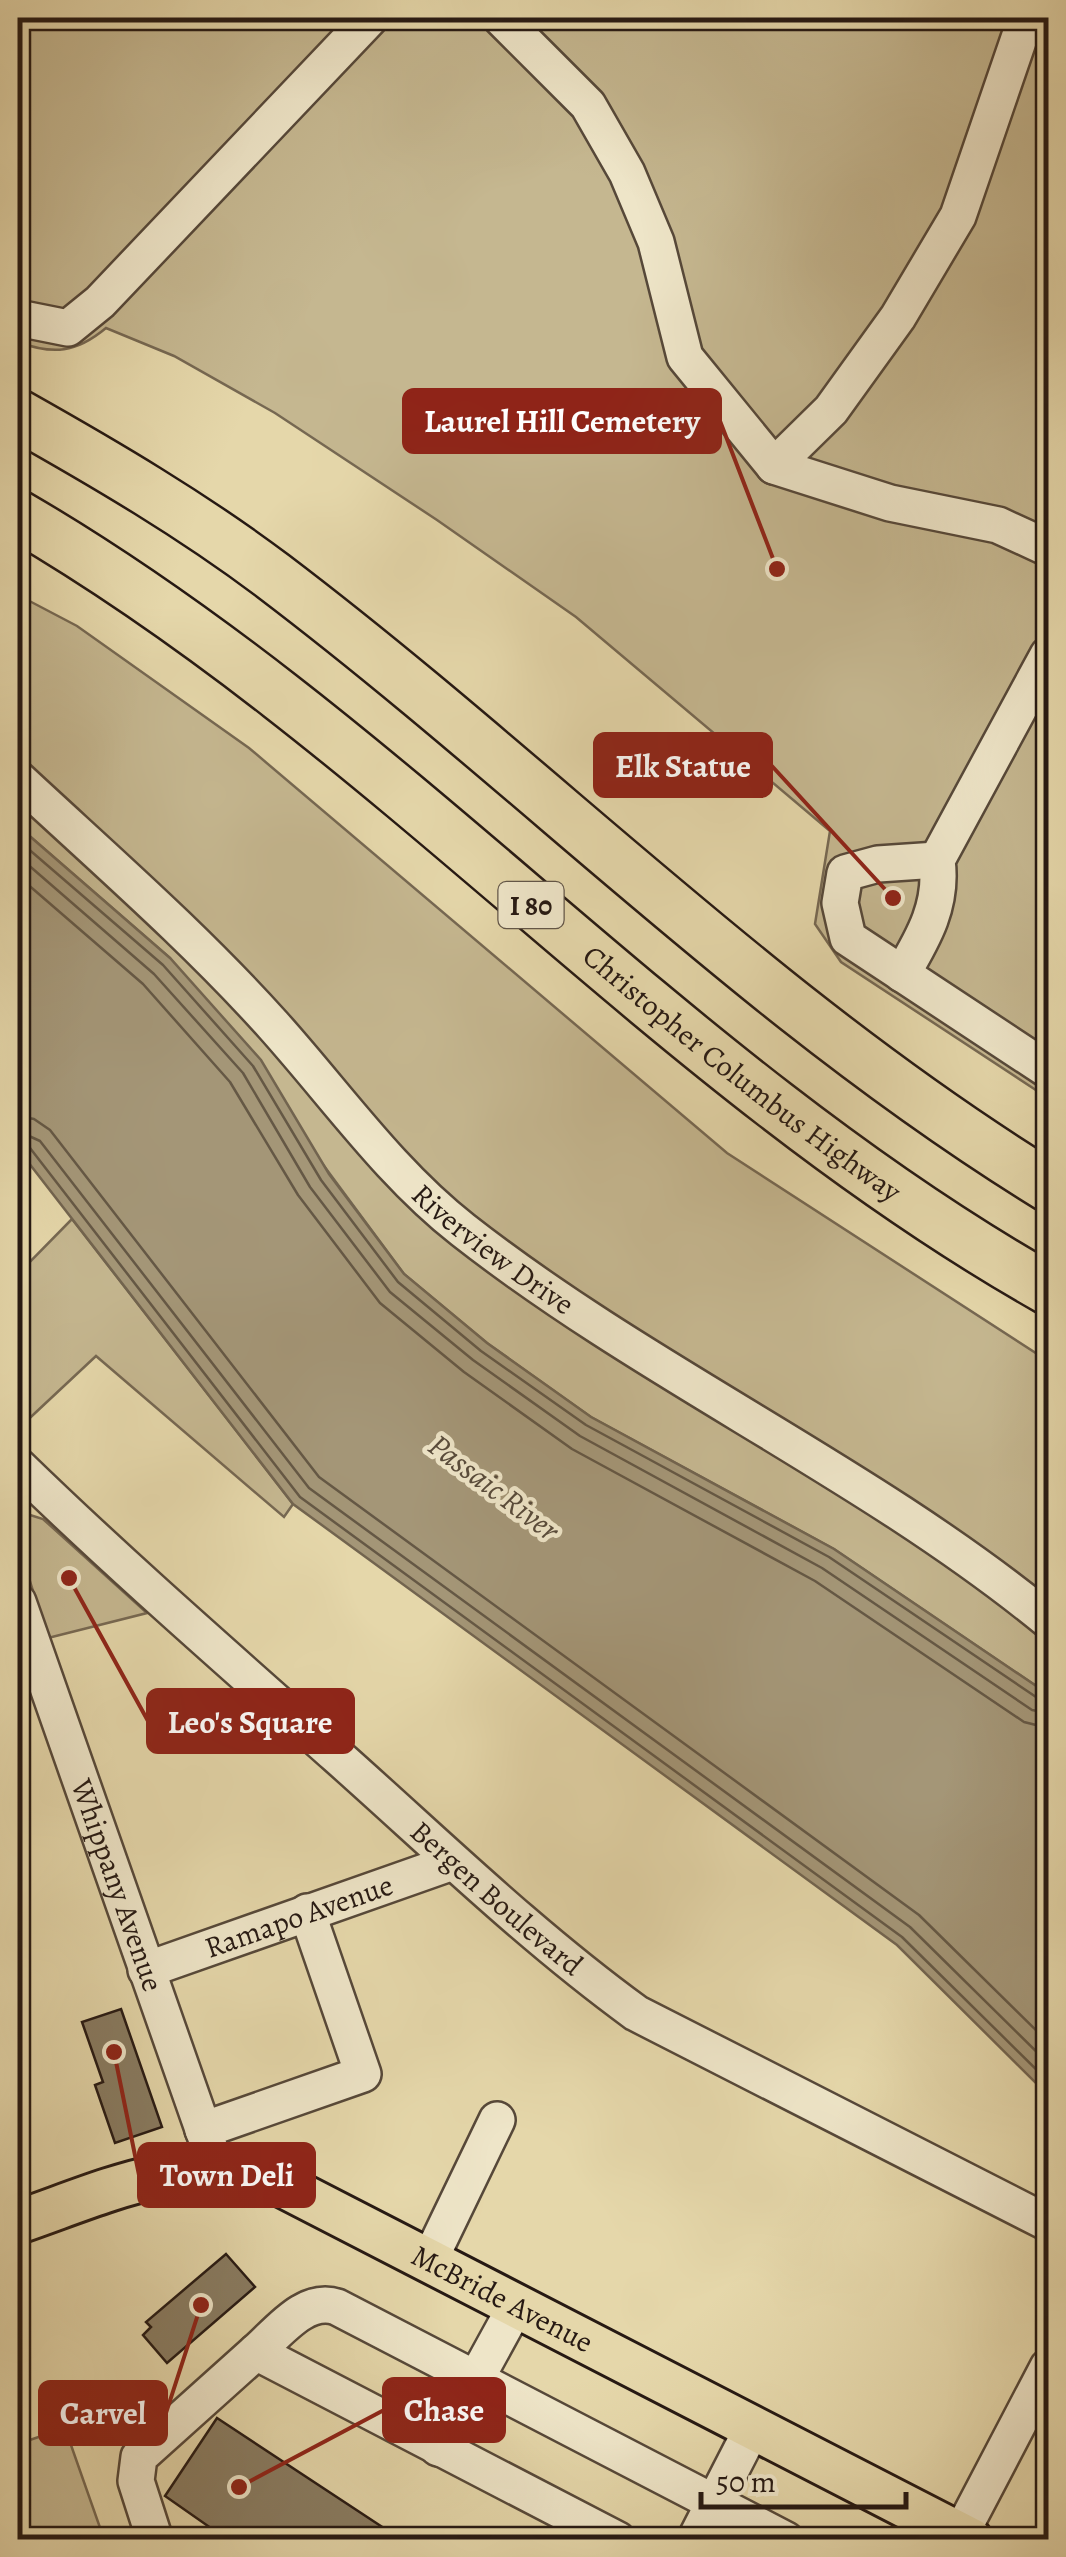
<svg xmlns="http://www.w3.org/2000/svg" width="1066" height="2557" font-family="Alegreya,serif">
  <rect width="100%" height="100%" fill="#e5d7aa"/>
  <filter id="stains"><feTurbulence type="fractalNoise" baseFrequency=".002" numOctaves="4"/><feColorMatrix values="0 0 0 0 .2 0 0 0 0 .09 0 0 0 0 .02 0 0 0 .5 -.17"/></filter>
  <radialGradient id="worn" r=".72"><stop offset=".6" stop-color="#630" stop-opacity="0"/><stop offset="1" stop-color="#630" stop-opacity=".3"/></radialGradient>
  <g fill="#c5b790" stroke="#766852" stroke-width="2.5">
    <path d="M18,18H1048V1098L841,962L815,924L830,831L576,617L437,520L275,413L174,356L106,328C76,353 53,355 18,342Z"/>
    <polygon points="18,595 77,626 249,748 727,1153 1048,1361 1048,1694 834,1549 591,1417 487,1343 404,1274 170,958 18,826"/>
    <polygon points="72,1219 293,1504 284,1517 96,1356 18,1429 18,1274"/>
    <polygon points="30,1515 43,1519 147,1613 48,1638 18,1544 19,1521"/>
    <polygon points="65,2428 104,2539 18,2539 18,2444"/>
  </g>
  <polygon fill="#a49677" stroke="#72644f" stroke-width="2.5" points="18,826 170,958 261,1060 329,1174 404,1274 487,1343 591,1417 834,1549 1048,1694 1048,2095 897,1945 293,1504 18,1149"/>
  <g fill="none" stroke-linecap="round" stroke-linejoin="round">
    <g stroke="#655845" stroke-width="2.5">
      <polyline points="18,840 163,965 253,1066 321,1180 398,1282 481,1351 586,1425 829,1557 1039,1699 1048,1701"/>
      <polyline points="18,856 154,974 243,1073 310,1187 390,1292 473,1360 580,1436 822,1568 1032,1710 1048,1713"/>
      <polyline points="18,876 143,984 230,1082 298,1195 380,1303 464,1372 572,1449 815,1581 1024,1722 1048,1728"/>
      <polyline points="18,1116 34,1119 50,1130 319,1477 919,1915 1048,2042"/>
      <polyline points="18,1131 40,1141 309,1488 910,1927 1048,2063"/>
      <polyline points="18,1144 30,1148 300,1497 902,1937 1048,2081"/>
    </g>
  </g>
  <g fill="#897c62" stroke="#261913" stroke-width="2.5">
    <polygon points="121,2009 162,2127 115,2143 95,2085 103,2082 82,2022"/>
    <polygon points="226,2254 255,2287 167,2363 143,2335 151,2327 146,2322"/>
    <polygon points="217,2418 402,2540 228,2540 165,2496"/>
  </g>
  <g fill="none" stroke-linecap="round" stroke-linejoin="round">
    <g stroke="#564839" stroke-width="40">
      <g id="minor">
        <polyline points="501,18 588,105 627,173 656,242 685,357 774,466 890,503 998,525 1048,548"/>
        <polyline points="18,318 68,328 100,302 370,18"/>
        <polyline points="774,466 831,410 898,317 958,216 1026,18"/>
        <path id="s1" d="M18,779C104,859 194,937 273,1025C335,1094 390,1173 463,1230C648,1375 867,1472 1048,1620"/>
        <polyline points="937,860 878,864 845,873 840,903 848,938 1048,1070"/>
        <path d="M902,974C924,937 943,904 937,860L1048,655"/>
        <path id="s2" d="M18,1466C121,1566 229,1660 337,1756C436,1844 529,1935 636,2013L1048,2223"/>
        <path id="s3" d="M18,1602L217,2169"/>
        <path id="s4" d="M146,1970L450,1863"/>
        <polyline points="203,2130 363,2074 307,1912"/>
        <polyline points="430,2259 497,2120"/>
        <path d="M256,2352C278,2333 305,2296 337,2307L786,2540"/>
        <polyline points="438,2448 517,2304"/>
        <polyline points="960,2535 1048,2367"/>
        <polyline points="155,2540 136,2481 139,2457 256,2352 618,2540"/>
        <polyline points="695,2540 753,2427"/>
      </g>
    </g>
    <g stroke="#261913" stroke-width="48">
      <g id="major">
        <path id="s5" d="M18,2222C100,2194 180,2154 268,2178L971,2540"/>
      </g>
    </g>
    <g stroke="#261913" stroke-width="55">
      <g id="highway">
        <path d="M18,415C105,464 192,515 273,576C538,777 762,1010 1048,1186"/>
        <path id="s6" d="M18,516C394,735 668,1074 1048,1289"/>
      </g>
    </g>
    <use href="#minor" stroke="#eee5c8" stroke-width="35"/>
    <use href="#major" stroke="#e5d7aa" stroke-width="42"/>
    <use href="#highway" stroke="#e5d7aa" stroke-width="50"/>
  </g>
  <g text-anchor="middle" stroke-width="9" stroke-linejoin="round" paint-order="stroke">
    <rect fill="#eee5c8" stroke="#625649" stroke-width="2.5" x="498.5" y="882" width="65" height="46" rx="8"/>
    <g font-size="28" font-weight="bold" fill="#261913">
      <text x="531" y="915">I 80</text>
    </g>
    <g font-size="30" fill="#261913" stroke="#eee5c8">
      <text dy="10" stroke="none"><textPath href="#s6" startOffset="915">Christopher Columbus Highway</textPath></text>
      <text dy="10" stroke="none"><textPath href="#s1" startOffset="670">Riverview Drive</textPath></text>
      <text dy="10" stroke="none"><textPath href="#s3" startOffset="300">Whippany Avenue</textPath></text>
      <text dy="10" stroke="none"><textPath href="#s2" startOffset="645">Bergen Boulevard</textPath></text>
      <text dy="10" stroke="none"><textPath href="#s4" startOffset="162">Ramapo Avenue</textPath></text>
      <text dy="10" stroke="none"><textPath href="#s5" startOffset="522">McBride Avenue</textPath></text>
    </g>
    <g font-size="32" font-style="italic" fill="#584b3b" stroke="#eee5c8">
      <text transform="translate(494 1487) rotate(37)" y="11">Passaic River</text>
    </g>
  </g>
  <path fill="none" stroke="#8f2418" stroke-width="4" d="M777 569L720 421M893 898L771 765M69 1578L148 1721M114 2052L139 2175M239 2487L384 2410M201 2305L166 2413"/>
  <g fill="#8f2418" stroke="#eee5c8" stroke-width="4">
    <circle cx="777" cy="569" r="10"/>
    <circle cx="893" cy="898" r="10"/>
    <circle cx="69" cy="1578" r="10"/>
    <circle cx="114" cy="2052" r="10"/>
    <circle cx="239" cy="2487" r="10"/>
    <circle cx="201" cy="2305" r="10"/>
  </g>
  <g fill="#8f2418" stroke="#8f2418" stroke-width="4">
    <rect x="404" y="390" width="316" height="62" rx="10"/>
    <rect x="595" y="734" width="176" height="62" rx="10"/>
    <rect x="148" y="1690" width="205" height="62" rx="10"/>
    <rect x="139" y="2144" width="175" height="62" rx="10"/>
    <rect x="384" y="2379" width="120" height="62" rx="10"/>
    <rect x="40" y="2382" width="126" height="62" rx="10"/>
  </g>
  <g font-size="32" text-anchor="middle" font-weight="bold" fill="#fff">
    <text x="562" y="432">Laurel Hill Cemetery</text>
    <text x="683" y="777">Elk Statue</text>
    <text x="250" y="1733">Leo's Square</text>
    <text x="227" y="2186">Town Deli</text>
    <text x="444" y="2421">Chase</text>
    <text x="103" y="2424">Carvel</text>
  </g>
  <rect width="1066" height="2557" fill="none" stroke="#e5d7aa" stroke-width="60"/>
  <rect x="20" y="20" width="1026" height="2517" fill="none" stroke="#261913" stroke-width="5"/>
  <rect x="30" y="30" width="1006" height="2497" fill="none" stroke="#261913" stroke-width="2.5"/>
  <path d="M701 2492v15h205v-15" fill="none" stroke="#261913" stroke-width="5"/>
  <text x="716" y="2492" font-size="30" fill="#261913" stroke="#eee5c8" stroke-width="8" paint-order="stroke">50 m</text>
  <rect width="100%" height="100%" filter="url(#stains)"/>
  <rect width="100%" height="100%" fill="url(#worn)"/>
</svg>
